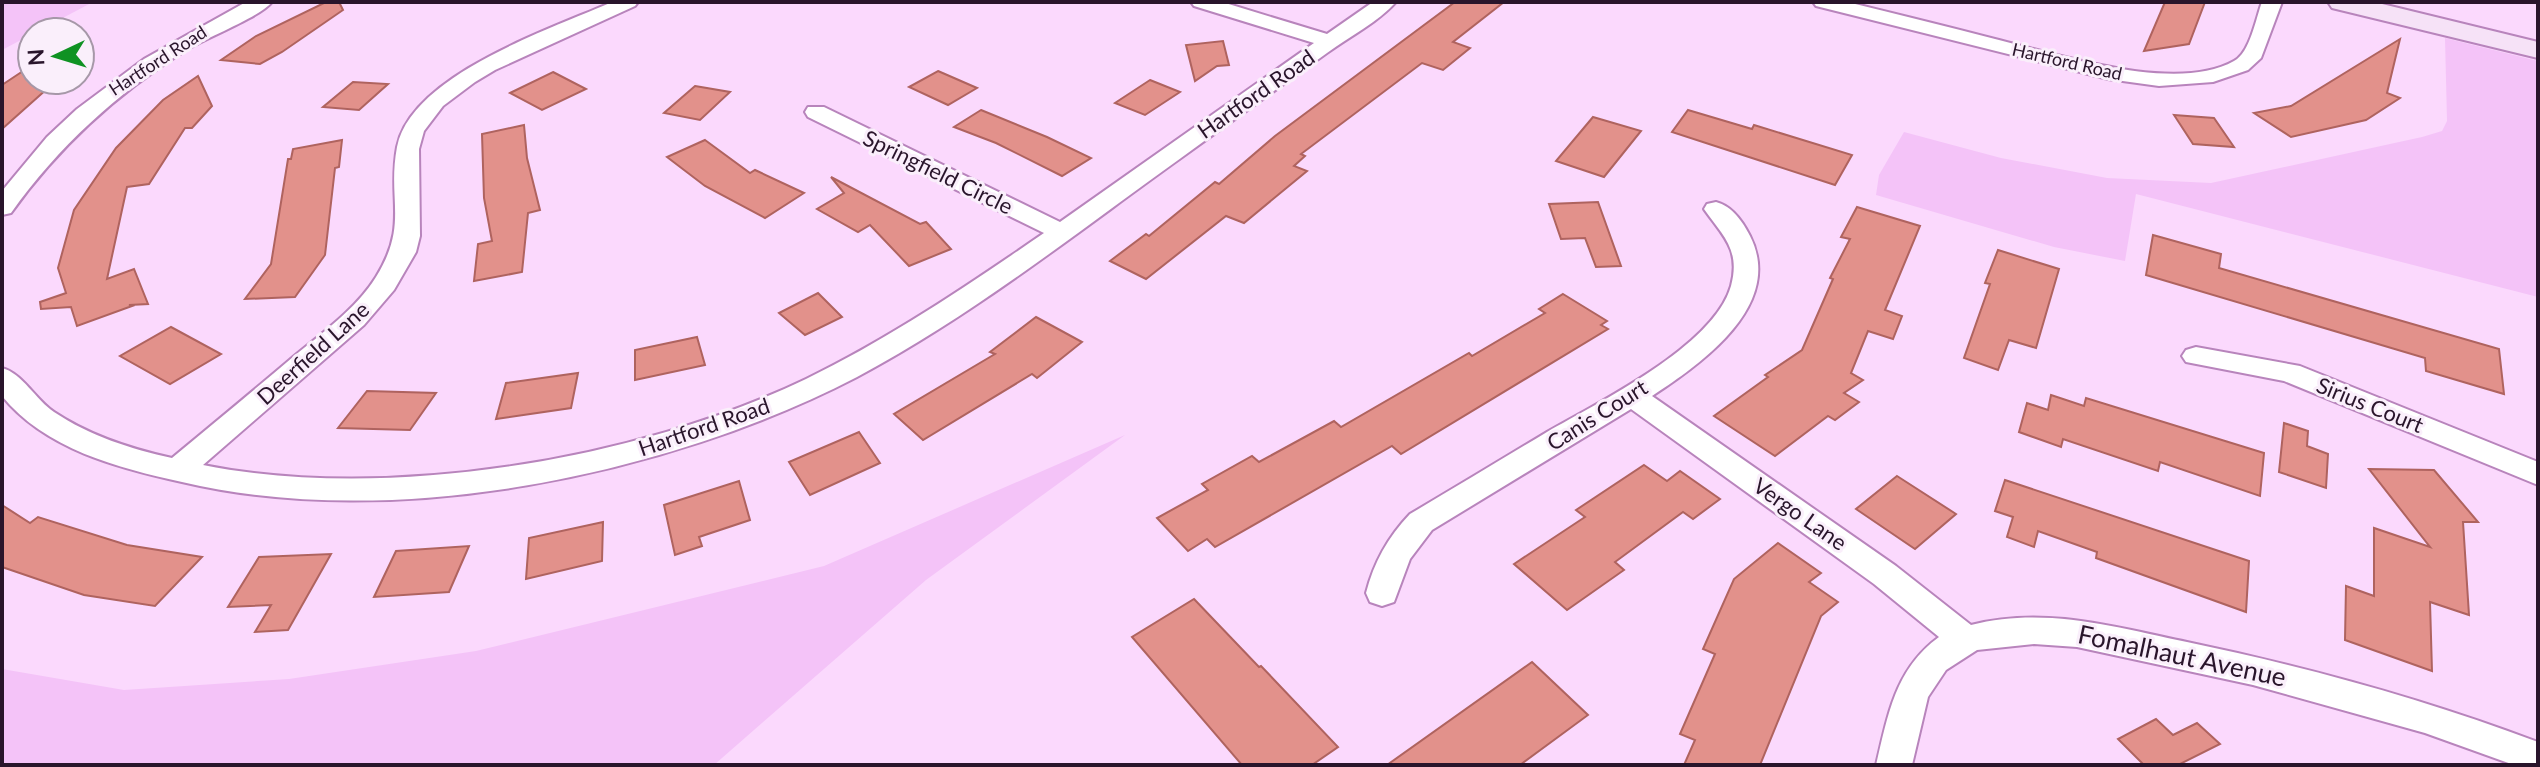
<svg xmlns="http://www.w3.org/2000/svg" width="2540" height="767" font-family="Lato,sans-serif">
  <rect width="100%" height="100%" fill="#fbd9fd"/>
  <g fill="#f4c3f8">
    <polygon points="2,2 93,2 2,50"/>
    <polygon points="2445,38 2538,61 2538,297 2136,194 2125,261 2054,247 1876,195 1879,175 1904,132 2001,158 2107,178 2211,183 2422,137 2442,131 2447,121"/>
    <polygon points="1125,435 926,580 714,765 2,765 2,669 124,690 289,679 476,651 824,566"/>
  </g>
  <g fill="#e2918b" stroke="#af635f" stroke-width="2">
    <polygon points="326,2 339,2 343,10 282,52 260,64 221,60 256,36"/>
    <polygon points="1455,2 1504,2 1453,42 1470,48 1443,70 1422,63 1301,154 1305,156 1294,166 1307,171 1244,223 1226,216 1146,279 1110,261 1146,234 1149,236 1215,182 1219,184 1275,136"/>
    <polygon points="2165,2 2205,2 2189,44 2144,51"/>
    <polygon points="2400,39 2387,93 2400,98 2366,120 2291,137 2254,113 2291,106"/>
    <polygon points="1223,41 1229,65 1217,66 1195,81 1186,45"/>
    <polygon points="32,65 32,80 57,80 2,129 2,85"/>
    <polygon points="938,71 977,88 948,105 909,87"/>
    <polygon points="553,72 586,89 542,110 510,93"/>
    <polygon points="198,76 212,106 192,128 185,128 149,184 127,187 107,279 134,269 148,304 129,305 132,306 77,326 71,307 41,309 40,302 66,293 58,268 74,210 116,148 163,100"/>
    <polygon points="1150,80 1180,92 1145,115 1115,103"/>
    <polygon points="353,82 388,84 359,110 323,107"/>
    <polygon points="695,86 730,92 700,120 664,113"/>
    <polygon points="981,110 1047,137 1091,158 1062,176 996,143 954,127"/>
    <polygon points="1688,110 1752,129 1754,125 1852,155 1835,185 1672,132"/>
    <polygon points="2174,115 2214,118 2234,147 2193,144"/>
    <polygon points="1593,117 1641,131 1604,177 1556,161"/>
    <polygon points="524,125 527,158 540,210 528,213 522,272 474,281 478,244 492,241 484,198 482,134"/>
    <polygon points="342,140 339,167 335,168 325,255 295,297 245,299 271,264 288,159 291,159 293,149"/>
    <polygon points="705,140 750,173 755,170 804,193 765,218 705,186 667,157"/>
    <polygon points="831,177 920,224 926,222 951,249 909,266 870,225 858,232 817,209 844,193"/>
    <polygon points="1598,202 1621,266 1596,267 1585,238 1561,239 1549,204"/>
    <polygon points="1857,207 1920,226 1885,310 1902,316 1893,339 1868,331 1851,373 1863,380 1844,393 1859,402 1835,420 1828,416 1775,456 1714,416 1768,377 1765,375 1802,350 1833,279 1830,278 1850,239 1841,237"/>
    <polygon points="2153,235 2221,254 2219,268 2499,349 2504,394 2426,371 2425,358 2146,275"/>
    <polygon points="1998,250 2059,269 2036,348 2009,340 1998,370 1964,358 1990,284 1985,283"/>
    <polygon points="818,293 842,317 805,335 779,313"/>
    <polygon points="1563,294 1607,321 1601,325 1608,329 1401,454 1392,446 1215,547 1207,539 1188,551 1157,518 1208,490 1202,484 1252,456 1259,462 1334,421 1341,427 1469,353 1472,356 1545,313 1539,309"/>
    <polygon points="1036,317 1082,342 1037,378 1032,374 923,440 894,414 995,354 990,352"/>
    <polygon points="171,327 221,354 170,384 120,356"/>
    <polygon points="697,337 705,365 635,380 635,350"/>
    <polygon points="578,373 571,408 496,419 506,383"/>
    <polygon points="367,391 436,393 410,430 338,428"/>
    <polygon points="2051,395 2084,406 2086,398 2264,453 2260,496 2160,462 2158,471 2063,439 2061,447 2019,432 2027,403 2048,410"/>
    <polygon points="2284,423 2308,431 2307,446 2328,454 2326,488 2279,472"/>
    <polygon points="859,432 880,463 810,495 789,462"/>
    <polygon points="1644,465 1667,481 1680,471 1720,499 1693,519 1683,512 1615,562 1624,570 1567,610 1514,564 1585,517 1576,510"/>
    <polygon points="2369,469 2434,470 2478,522 2463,522 2469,615 2430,602 2432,671 2345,640 2346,586 2374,596 2374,528 2430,547"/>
    <polygon points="1897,476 1956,514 1915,549 1856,509"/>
    <polygon points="2005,480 2249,561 2246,612 2096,558 2097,552 2038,531 2034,547 2007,537 2013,517 1995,511"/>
    <polygon points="739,481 750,520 699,537 702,546 675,555 664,505"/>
    <polygon points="2,505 30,523 38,517 127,545 202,557 155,606 84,595 2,567"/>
    <polygon points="603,522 602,561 526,579 529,538"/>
    <polygon points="1778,543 1821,573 1809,582 1838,602 1821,616 1760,765 1684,765 1695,740 1680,734 1715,654 1703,649 1734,579"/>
    <polygon points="469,546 449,592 374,597 396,551"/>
    <polygon points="331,554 288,630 255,632 271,605 228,607 259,557"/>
    <polygon points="1194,599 1259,667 1261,666 1338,747 1312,765 1242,765 1132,637"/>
    <polygon points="1532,662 1588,715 1520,765 1387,765"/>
    <polygon points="2156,719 2173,735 2197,723 2220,744 2178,765 2144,765 2118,739"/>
  </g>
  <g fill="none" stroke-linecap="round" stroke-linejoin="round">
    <g stroke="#b884bc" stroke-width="4">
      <g id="street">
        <path d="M246,2H272C260,17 206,38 186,50C116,94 59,146 11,213L2,215V191L47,137L77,109L144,59Z"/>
        <path d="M612,2H638L635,6L495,70L475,82L443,106L424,131L419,149L420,236L416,252L394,290L364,325L203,465C388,502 637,460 806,379C890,338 967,286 1044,233L808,117L805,112L808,107H824L1060,222L1314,43L1194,6L1191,2H1222L1327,34L1373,2H1396C1378,22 1349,37 1327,53C1278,88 1229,123 1181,158C1076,233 972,316 857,377C666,476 393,532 182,482C118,468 45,449 2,396V368C22,373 36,400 54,412C90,436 131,449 172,458C213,424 253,391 293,357C322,333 356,309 376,277C409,224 387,200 397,147C411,75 551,29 612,2Z"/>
        <path d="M1813,2H1847C1896,14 1946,26 1995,39C2056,54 2176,94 2234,61C2250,53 2256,18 2262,2H2282L2261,58L2248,70L2213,82L2159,86L2108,79L1816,6Z"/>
        <path d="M1716,202C1732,206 1743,222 1750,236C1785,305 1701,364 1652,396L1896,566L1971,625C2044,606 2115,627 2187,642C2307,667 2424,699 2538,742V765H2514L2425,733L2253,685L2077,647L2034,644L1977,650L1946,670L1928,697L1912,765H1876C1888,715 1895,669 1939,637L1874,584L1631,409L1432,530L1410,559L1394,602L1382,606L1370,602L1366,593C1374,562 1388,537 1410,514C1456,487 1502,459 1547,432C1599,402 1714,346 1731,286C1741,249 1722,235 1704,209L1707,204Z"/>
        <polygon points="2196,347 2300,366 2538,462 2538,485 2284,381 2186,362 2182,356 2186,350"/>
      </g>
    </g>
    <g stroke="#b884bc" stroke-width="4">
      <polygon id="secondary" points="2328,2 2374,2 2538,42 2538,58 2332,8"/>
    </g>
    <use href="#street" fill="#fff" fill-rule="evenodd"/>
    <use href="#secondary" fill="#f6e2f7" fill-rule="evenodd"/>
  </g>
  <g text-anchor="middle" stroke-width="6" stroke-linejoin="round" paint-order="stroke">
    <g font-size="18" fill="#29152b" stroke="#faeffb">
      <text transform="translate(158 61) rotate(-33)" y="6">Hartford Road</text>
      <text transform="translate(2067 62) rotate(13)" y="6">Hartford Road</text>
    </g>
    <g font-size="22" fill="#29152b" stroke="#faeffb">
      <text transform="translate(1256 94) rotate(-35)" y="8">Hartford Road</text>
      <text transform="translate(938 172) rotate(26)" y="8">Springfield Circle</text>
      <text transform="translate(313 353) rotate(-42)" y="8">Deerfield Lane</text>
      <text transform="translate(2370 405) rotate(22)" y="8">Sirius Court</text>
      <text transform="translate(1597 415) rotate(-32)" y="8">Canis Court</text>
      <text transform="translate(704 427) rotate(-19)" y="8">Hartford Road</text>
      <text transform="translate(1800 514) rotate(35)" y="8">Vergo Lane</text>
    </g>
    <g font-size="26" fill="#29152b" stroke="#faeffb">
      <text transform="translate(2182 656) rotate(12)" y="9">Fomalhaut Avenue</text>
    </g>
  </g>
  <rect width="2540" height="767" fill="none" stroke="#29152b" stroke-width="8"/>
  <g transform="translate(56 56) rotate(266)"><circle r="38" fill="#faeffb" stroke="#a698a8" stroke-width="2"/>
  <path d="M0-6L14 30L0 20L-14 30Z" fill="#0f9223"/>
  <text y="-12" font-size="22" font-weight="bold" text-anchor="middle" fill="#29152b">N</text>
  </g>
</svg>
